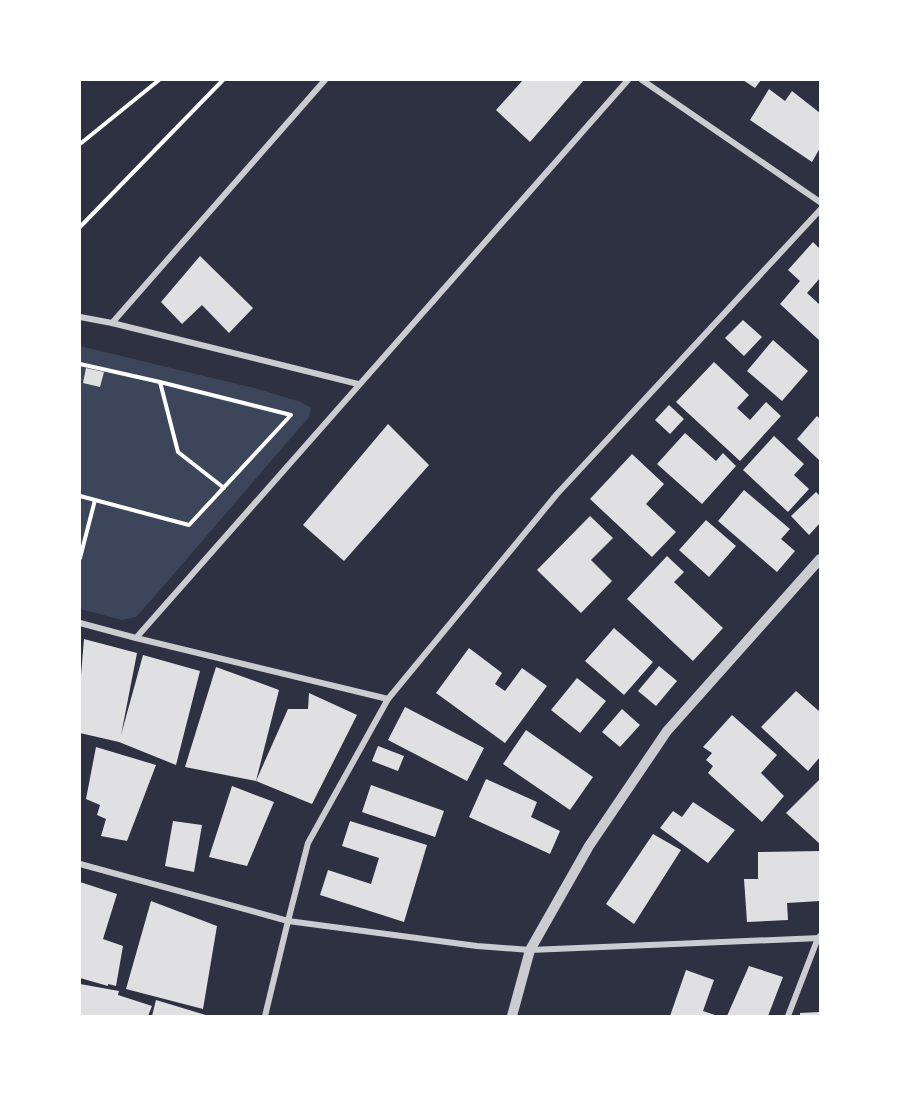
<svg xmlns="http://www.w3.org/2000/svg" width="900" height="1096" font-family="'Nunito Sans',sans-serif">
  <rect width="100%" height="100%" fill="#2d3142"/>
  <polygon fill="#3c4559" points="80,346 254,388 301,402 311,408 309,417 154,597 136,617 122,620 80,609"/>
  <g fill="#e0e0e3">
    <polygon points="523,80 584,80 530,142 496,110"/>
    <polygon points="743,80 761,80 755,88"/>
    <polygon points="769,89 785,101 792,91 820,113 820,148 812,162 750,120"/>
    <polygon points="813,242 820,249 820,278 807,293 820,305 820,341 780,304 800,281 788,270"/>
    <polygon points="200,256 253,308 229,333 202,305 182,324 161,302"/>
    <polygon points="743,320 762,337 744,356 725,338"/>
    <polygon points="773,340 808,371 782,401 747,371"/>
    <polygon points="714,362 749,395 737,408 750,420 766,402 781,416 740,461 676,402"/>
    <polygon points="86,368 104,372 100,387 83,383"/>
    <polygon points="669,405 684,419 670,434 655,420"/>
    <polygon points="817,416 820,419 820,461 797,439"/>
    <polygon points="388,424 429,465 344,561 303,525"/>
    <polygon points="685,433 716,461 723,453 736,466 702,504 657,464"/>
    <polygon points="774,436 804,464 794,475 809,489 788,512 743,470"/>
    <polygon points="632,454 664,484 646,504 676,532 652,557 590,499"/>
    <polygon points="744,490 790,529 781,539 795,551 777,572 718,521"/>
    <polygon points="816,492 820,496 820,523 809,535 791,516"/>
    <polygon points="590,516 613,538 591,560 612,581 581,613 537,570"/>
    <polygon points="706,520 736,546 709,577 679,550"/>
    <polygon points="667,556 684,572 674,582 723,628 693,661 627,599"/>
    <polygon points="614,628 653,662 624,695 585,661"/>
    <polygon points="84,639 137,653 121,735 143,655 200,671 176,765 119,742 80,733 80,687"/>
    <polygon points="469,648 502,673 495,684 505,691 522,668 547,686 505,743 436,693"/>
    <polygon points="659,666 677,681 656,706 638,691"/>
    <polygon points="216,667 279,690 256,781 185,767"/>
    <polygon points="577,678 606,701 580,733 551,710"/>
    <polygon points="796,691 820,712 820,757 808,771 761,727"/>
    <polygon points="309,693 357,715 312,804 256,781 288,709 308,709"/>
    <polygon points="405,707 484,748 467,781 388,740"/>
    <polygon points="622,709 640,725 620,747 602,732"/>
    <polygon points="732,715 777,755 761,773 784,796 762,822 708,773 713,766 706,760 712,753 703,747"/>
    <polygon points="526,730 593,777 570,810 503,764"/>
    <polygon points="378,746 404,756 398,771 372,761"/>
    <polygon points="96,747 156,765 127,841 101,836 106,819 97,815 100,805 86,799"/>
    <polygon points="486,779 537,802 531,817 560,831 550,854 469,817"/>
    <polygon points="820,779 820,844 786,813"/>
    <polygon points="371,785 444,811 435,837 362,812"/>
    <polygon points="232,786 274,802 247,866 209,857"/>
    <polygon points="693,802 735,830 708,863 660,828 673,811 682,817"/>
    <polygon points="173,821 202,825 194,872 165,866"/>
    <polygon points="350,821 427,845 404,922 320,895 328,870 371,884 379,858 342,846"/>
    <polygon points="653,834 681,850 634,924 606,904"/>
    <polygon points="820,851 820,901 787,903 788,920 747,922 744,879 758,879 758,852"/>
    <polygon points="80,882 117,894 103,939 123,946 116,986 108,984 108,986 80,978"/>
    <polygon points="151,901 217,926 203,1009 126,989"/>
    <polygon points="749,966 783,977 768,1016 727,1016"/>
    <polygon points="686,970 714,980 703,1011 718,1016 670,1016"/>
    <polygon points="80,984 119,991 118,995 152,1006 148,1016 80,1016"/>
    <polygon points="156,1000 209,1016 152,1016"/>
    <polygon points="820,1012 820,1016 800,1016 800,1013"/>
  </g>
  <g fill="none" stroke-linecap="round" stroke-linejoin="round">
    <g stroke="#fff" stroke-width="4">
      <polyline points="80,144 159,80"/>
      <polyline points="80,227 223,80"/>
      <polyline points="80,364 160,382"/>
      <polyline points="80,496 189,525 291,415 160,382 178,452 224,488"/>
      <polyline points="80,558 95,500"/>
    </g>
    <g stroke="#caccd0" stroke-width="6">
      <polyline points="642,80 820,202"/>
      <polyline points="80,317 112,323 358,384"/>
      <polyline points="112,323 325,80"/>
      <polyline points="80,623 136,638 628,80"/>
      <polyline points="136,638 388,699"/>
      <polyline points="80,864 288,921 477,946 530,950 820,938"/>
      <polyline points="265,1016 288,921 308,843 388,699 557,494 820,210"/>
      <polyline points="788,1016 818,938 820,936"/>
    </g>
    <polyline stroke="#caccd0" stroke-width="10" points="512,1016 530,950 589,846 667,731 820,559"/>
  </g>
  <rect width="900" height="1096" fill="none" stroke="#ffffff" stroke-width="162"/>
</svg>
